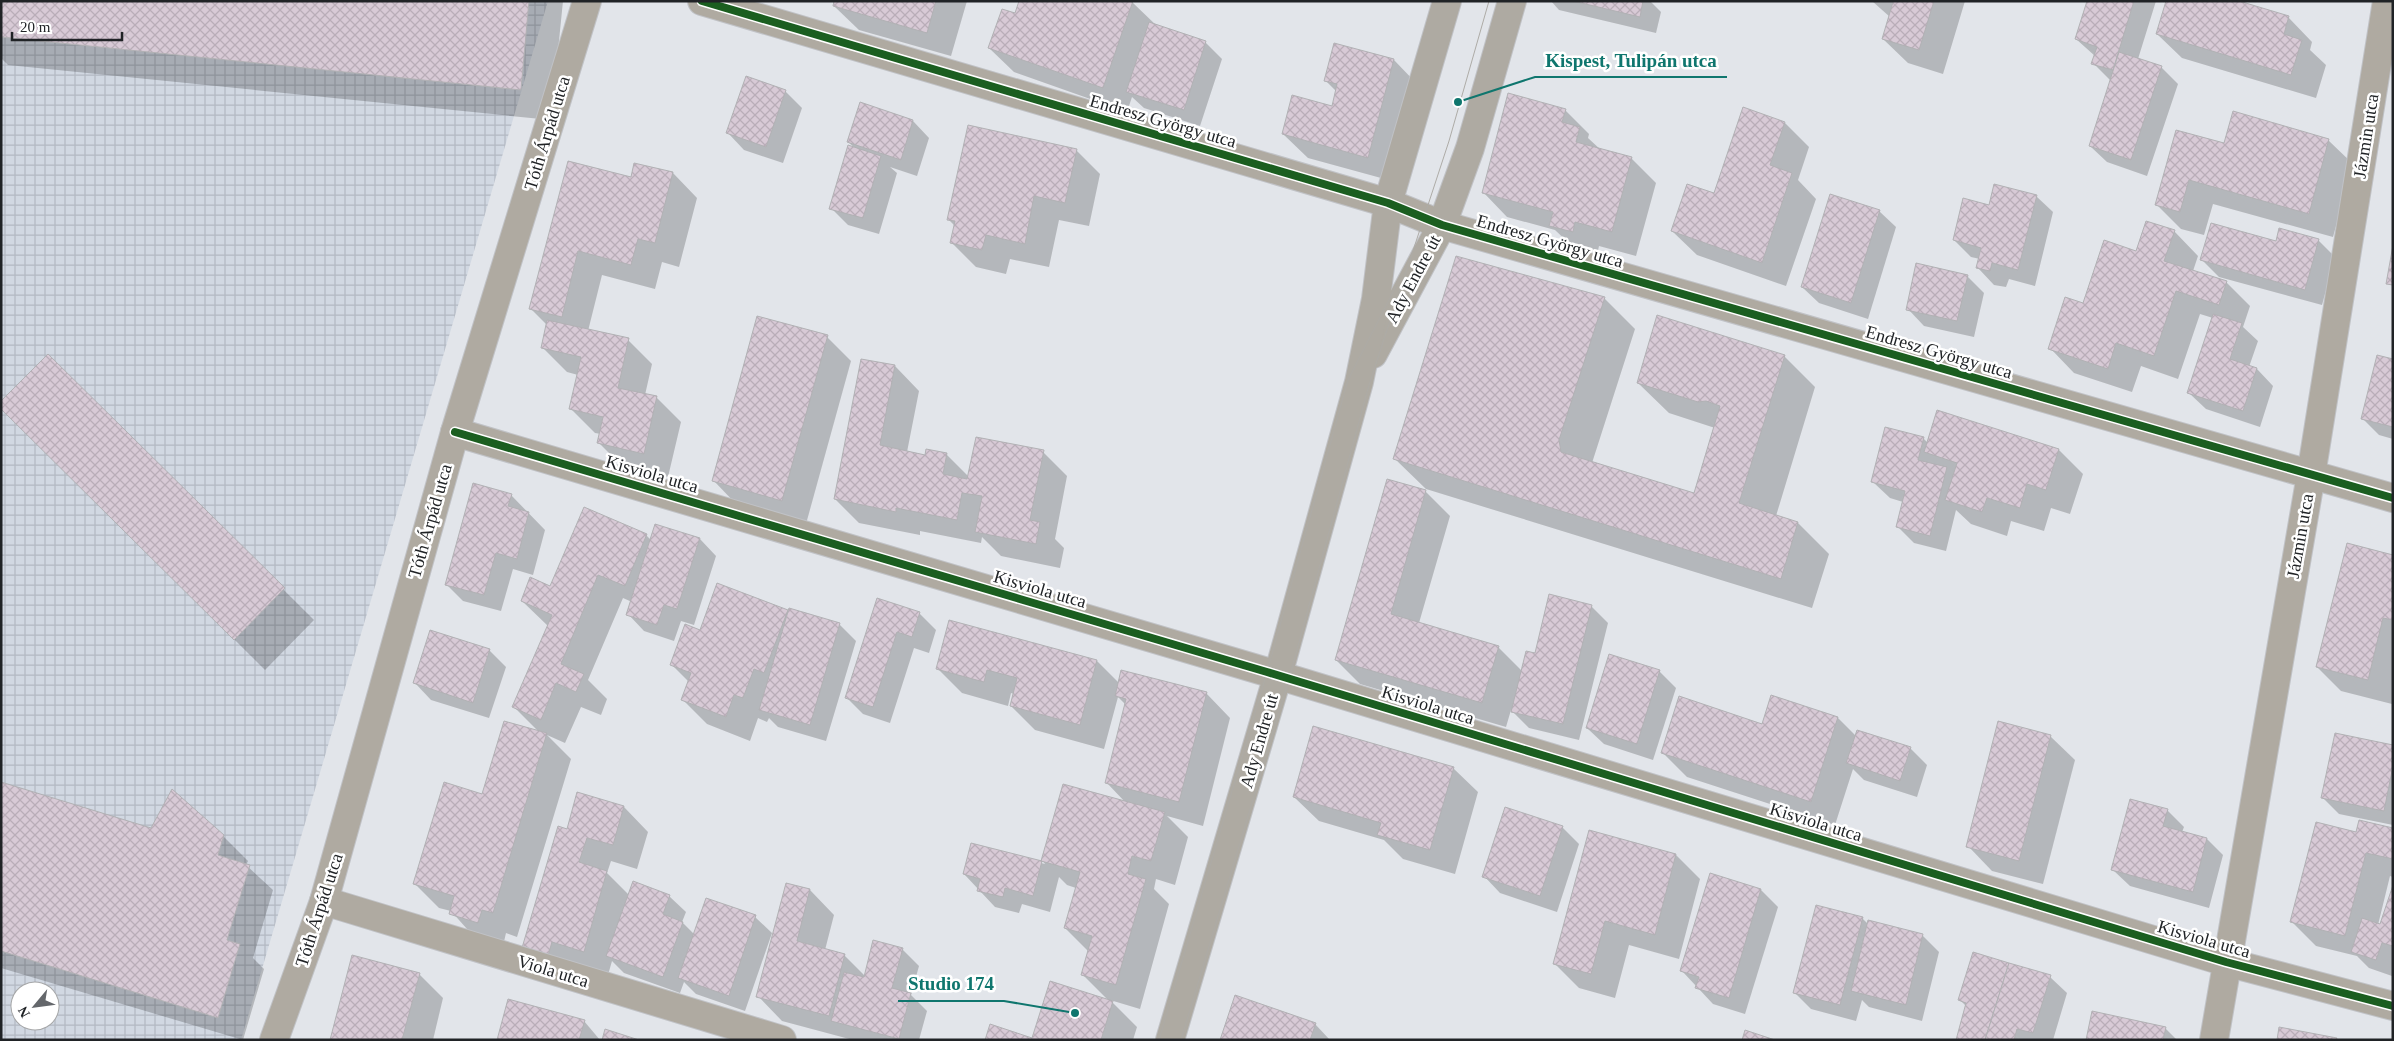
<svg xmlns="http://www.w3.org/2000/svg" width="2394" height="1041" font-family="Georgia,serif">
  <defs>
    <pattern id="industrial-grid" width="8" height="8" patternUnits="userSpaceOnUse" patternTransform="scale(1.25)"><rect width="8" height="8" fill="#d1d8e2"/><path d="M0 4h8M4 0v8" fill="none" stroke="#b3b9c2"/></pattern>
    <pattern id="building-cross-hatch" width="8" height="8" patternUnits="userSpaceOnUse" patternTransform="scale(1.25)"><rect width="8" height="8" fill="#d8cad6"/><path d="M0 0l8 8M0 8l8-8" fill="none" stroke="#b9adb8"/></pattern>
  </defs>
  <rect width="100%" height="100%" fill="#e2e5ea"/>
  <path fill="url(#industrial-grid)" fill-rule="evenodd" d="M1,1H548L241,1040H1ZM20,991H50V1021H20Z"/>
  <g fill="#0003">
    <polygon points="1,1 563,1 551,120 8,65 1,58"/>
    <polygon points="836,1 967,1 951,56 859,30 834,6"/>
    <polygon points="1551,1 1650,1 1661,12 1656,33 1559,10"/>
    <polygon points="1872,1 1965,1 1943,74 1908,63 1883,39 1890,17"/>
    <polygon points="2088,1 2156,1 2138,59 2161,67 2178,84 2147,176 2107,162 2090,146 2111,81 2093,63 2095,56 2076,39"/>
    <polygon points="1132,2 1157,26 1205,42 1222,59 1200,126 1144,108 1132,97 1127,112 1014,72 989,48 1015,15"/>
    <polygon points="2288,17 2312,42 2310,50 2326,65 2316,98 2182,58 2157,34"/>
    <polygon points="1335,44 1394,60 1418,85 1392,181 1308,158 1283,134 1333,107 1337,92 1325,80"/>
    <polygon points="785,91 802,108 783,163 744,150 728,133"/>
    <polygon points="860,104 913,121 929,138 917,176 890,167 897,173 879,234 848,225 831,208 856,149 848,142"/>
    <polygon points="1565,110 1589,134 1588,138 1601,150 1631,158 1656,183 1636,256 1599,246 1597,255 1575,249 1555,230 1507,217 1483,192"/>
    <polygon points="1785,123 1809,147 1798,180 1816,199 1786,286 1697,255 1672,231 1715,195"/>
    <polygon points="2328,140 2353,164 2333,237 2213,204 2204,235 2181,229 2156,204 2225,145"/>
    <polygon points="1076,150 1100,174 1089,226 1059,220 1049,267 1010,259 1006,274 976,267 952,243 955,226 948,219"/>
    <polygon points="673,173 697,198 679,267 662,262 655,289 602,275 588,331 628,340 652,364 645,395 657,398 681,422 668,477 623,467 599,443 601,434 595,433 571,409 578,375 567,372 543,348 548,326 531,309 631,179"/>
    <polygon points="2036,196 2053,212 2035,286 2009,279 2006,287 1994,285 1978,268 1980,259 1971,257 1954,240 1990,207"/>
    <polygon points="1879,211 1896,227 1868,319 1819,303 1802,287"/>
    <polygon points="2174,231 2198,256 2193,271 2226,282 2250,306 2243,327 2258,341 2249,367 2257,369 2273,386 2260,427 2206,409 2189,393 2213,318 2200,314 2178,379 2141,366 2132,392 2074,373 2050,348 2084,305 2137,252"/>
    <polygon points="2318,240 2335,257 2322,305 2219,277 2202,260 2276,243"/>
    <polygon points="1967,276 1984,293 1974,337 1924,326 1908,309"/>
    <polygon points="1604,298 1635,329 1592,463 1695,495 1715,428 1669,413 1638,383 1784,356 1815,387 1776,516 1798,523 1829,554 1812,608 1426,489 1395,459"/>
    <polygon points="827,337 851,361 806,524 737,505 713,480"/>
    <polygon points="48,355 314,620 265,670 1,407"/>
    <polygon points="2393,360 2393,439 2379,435 2362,418"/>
    <polygon points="895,366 919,391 907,452 926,456 946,454 969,477 1043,452 1067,476 1055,539 1064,548 1060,568 1001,556 982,537 981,543 920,531 920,535 859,523 835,499"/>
    <polygon points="1923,438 1928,443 2059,450 2083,474 2070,514 2051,508 2044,531 2011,521 2007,536 1971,524 1956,510 1946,551 1914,543 1897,526 1903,502 1890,498 1873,482"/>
    <polygon points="1425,491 1450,516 1419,623 1498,647 1522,671 1536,655 1591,606 1608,623 1579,740 1529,728 1511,710 1506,727 1360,684 1336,660"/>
    <polygon points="511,495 545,530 533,575 513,569 501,611 463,601 446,584"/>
    <polygon points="656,525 700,539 716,556 694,625 681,621 674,641 644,631 628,614 632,602 623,598 588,680 607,699 601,715 581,707 565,743 547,735 571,759 517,937 506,933 503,946 475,938 451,911 439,908 414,883 483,795 539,732 514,707 548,626 522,601 551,588 646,535 651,540"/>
    <polygon points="2393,556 2393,700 2392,704 2341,691 2317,667"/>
    <polygon points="878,600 919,613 936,630 929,653 914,648 890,723 863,714 847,698"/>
    <polygon points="787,611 839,624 856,641 826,741 778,727 769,718 767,722 758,718 750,741 707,724 683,700 689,682 672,665 701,632"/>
    <polygon points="489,650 506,667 489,718 431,700 415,683"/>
    <polygon points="1097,661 1119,683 1206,693 1230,718 1203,826 1167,816 1188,837 1175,885 1156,879 1154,889 1169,904 1140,1009 1110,1000 1137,1027 1133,1040 986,1040 1033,1040 1109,1001 1083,975 1089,952 1065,928 1076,888 1067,885 1059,877 1050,912 1022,904 1019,913 995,907 964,874 971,845 1045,864 1043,861 1126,803 1107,783 1126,705 1118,697 1104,749 1035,730 1011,706 1014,694 1011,693 1008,706 962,693 938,669"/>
    <polygon points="1659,671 1676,688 1653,760 1604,744 1587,728"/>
    <polygon points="1838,718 1856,736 1910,748 1927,765 1917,797 1864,780 1853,769 1835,825 1687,777 1662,752 1763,725"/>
    <polygon points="2050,736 2075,760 2043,884 1992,871 1968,846"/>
    <polygon points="2393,746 2393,825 2339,814 2322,797"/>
    <polygon points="1453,768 1478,792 1455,874 1403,859 1384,840 1319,821 1294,797"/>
    <polygon points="1,784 152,829 223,836 248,861 246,865 273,890 253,958 264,969 243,1040 1,968"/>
    <polygon points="578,794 624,807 648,832 637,869 611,861 607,873 629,895 669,896 686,912 682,922 694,934 755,917 772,933 745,1011 696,994 684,982 680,993 624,973 612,961 608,975 521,957 568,830"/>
    <polygon points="2167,810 2184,827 2182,832 2207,839 2223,855 2209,908 2130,886 2113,870"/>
    <polygon points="1562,827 1579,844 1557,912 1500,893 1484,876"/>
    <polygon points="2393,830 2393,877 2390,876 2378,925 2381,926 2393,889 2392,976 2369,968 2357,956 2316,946 2292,922 2356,834"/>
    <polygon points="1590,832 1676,855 1700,879 1679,959 1629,945 1615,998 1579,988 1555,964"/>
    <polygon points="1711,875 1761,890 1778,907 1745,1014 1713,1004 1682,971"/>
    <polygon points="787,885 810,890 834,915 825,950 844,955 865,976 902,949 919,966 911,995 927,1011 919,1040 853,1040 782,1021 758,996"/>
    <polygon points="1862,918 1868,924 1922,935 1939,952 1922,1021 1869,1007 1862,1000 1856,1021 1811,1009 1794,992"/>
    <polygon points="419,974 443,998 433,1040 331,1040"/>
    <polygon points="2050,977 2067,993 2053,1040 1957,1040 1966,1006 1960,1000"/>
    <polygon points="584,1021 600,1040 498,1040"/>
    <polygon points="1315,1024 1330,1040 1221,1040"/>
    <polygon points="2165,1028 2177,1040 2087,1040"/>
  </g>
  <g fill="url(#building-cross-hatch)" stroke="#b1b1b4">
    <polygon points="1,1 529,1 521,90 1,37"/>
    <polygon points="834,1 936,1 927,33 833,6"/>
    <polygon points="1019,1 1133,1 1103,88 988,48 1002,9 1015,13"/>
    <polygon points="1573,1 1643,1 1640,17"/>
    <polygon points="1891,1 1934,1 1919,50 1882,39 1893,2"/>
    <polygon points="2087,1 2134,1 2113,70 2091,64 2097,47 2075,39"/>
    <polygon points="2166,1 2239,1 2289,16 2284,34 2302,40 2291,75 2156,34"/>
    <polygon points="1149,22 1206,41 1184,110 1126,92"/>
    <polygon points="1334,43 1394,59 1368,158 1282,134 1292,95 1332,106 1337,84 1324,81"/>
    <polygon points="2119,52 2162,66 2131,160 2089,146"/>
    <polygon points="746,76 786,90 766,147 726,133"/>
    <polygon points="1508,93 1566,109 1562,122 1580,127 1576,142 1632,157 1612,232 1575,222 1573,232 1549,226 1553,212 1482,193"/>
    <polygon points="860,102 913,120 901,160 847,142"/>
    <polygon points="1743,107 1785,122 1770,165 1792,173 1762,263 1671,231 1687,184 1714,193"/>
    <polygon points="2233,111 2329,139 2309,214 2189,180 2180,212 2155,205 2176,130 2224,143"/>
    <polygon points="968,125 1077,149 1065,203 1034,196 1025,244 986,235 982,250 950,243 955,221 947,220"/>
    <polygon points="848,145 881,156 863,218 829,209"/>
    <polygon points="568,161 631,177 634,163 673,172 655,243 638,239 631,265 578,251 562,317 529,309"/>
    <polygon points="1994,184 2037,195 2018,270 1992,263 1990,271 1976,268 1981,248 1953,240 1963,198 1989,205"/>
    <polygon points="1830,194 1880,210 1851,303 1801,287"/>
    <polygon points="2146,221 2175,230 2164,261 2227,281 2219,305 2176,291 2154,356 2116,343 2108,369 2048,349 2065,297 2083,303 2104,240 2136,251"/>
    <polygon points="2211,223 2276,241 2279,228 2319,239 2305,290 2200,260"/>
    <polygon points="2393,245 2393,285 2386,284"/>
    <polygon points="1456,256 1605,297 1559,440 1561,452 1694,493 1720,406 1706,401 1698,402 1637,383 1657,315 1785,355 1739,503 1798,522 1781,579 1393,459"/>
    <polygon points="1916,263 1968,275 1957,321 1906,310"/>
    <polygon points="2213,314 2242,323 2230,359 2257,368 2243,411 2187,393"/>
    <polygon points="757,316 828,335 782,501 712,481"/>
    <polygon points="547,320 629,338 618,388 657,396 644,454 597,443 603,417 569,409 581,357 541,348"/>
    <polygon points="48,354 285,588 234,640 1,409 1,401"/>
    <polygon points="2377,355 2393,359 2393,427 2361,419"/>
    <polygon points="861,359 895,365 880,445 925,455 926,449 947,453 943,474 967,479 976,437 1044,450 1030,520 1040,522 1036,544 975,532 982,496 962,493 957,520 896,508 896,512 834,499"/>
    <polygon points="1937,410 2059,449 2046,490 2027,484 2020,508 1987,498 1982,512 1945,500 1957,463 1924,452"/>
    <polygon points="1885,427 1924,437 1918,460 1947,467 1930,536 1896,527 1905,491 1871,482"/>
    <polygon points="1387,479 1426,490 1391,614 1499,646 1482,703 1335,660"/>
    <polygon points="473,483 512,494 508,506 529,512 517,559 496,553 484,595 445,585"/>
    <polygon points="584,507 647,534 625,586 598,575 561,664 584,674 576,692 556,683 541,720 512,707 552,615 521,601 530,577 550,586"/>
    <polygon points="655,524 700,538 677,609 664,605 657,625 626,615"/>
    <polygon points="2347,543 2393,555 2393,620 2383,618 2368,680 2316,667"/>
    <polygon points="717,583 788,610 764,673 754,669 743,698 734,695 726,717 681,700 691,673 670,665 685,624 700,630"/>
    <polygon points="1549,594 1592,605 1563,724 1511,712 1526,651 1535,653"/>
    <polygon points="877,598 920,612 912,637 897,632 873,707 845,698"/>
    <polygon points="789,608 840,623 810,725 759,710"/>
    <polygon points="949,620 1097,660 1080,725 1010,706 1017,678 987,670 984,682 936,669"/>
    <polygon points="430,630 490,649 473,703 413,683"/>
    <polygon points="1609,654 1660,670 1637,744 1586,728"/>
    <polygon points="1121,670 1207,692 1179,802 1105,783 1126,699 1115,696"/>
    <polygon points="1771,695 1838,717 1811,802 1661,753 1679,696 1762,724"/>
    <polygon points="504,721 547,733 493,913 482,910 478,923 449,914 454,896 413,884 444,782 482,794"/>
    <polygon points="1998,721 2051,735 2019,861 1966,847"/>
    <polygon points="1313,726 1454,767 1430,850 1377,835 1381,823 1293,797"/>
    <polygon points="1857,730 1911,747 1900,781 1846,763"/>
    <polygon points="2335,733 2393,745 2393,766 2384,811 2321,798"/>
    <polygon points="1,782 151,828 172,789 224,835 218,855 250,865 227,940 240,944 218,1018 1,951"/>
    <polygon points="1063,784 1165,812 1151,861 1132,856 1128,874 1146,879 1116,985 1081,975 1092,936 1064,928 1080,872 1041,861"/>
    <polygon points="577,792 624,806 613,845 587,838 579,862 607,871 584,952 552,942 545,966 519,958 558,826 567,829"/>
    <polygon points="2130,799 2168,809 2163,826 2207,838 2193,892 2111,870"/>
    <polygon points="1505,807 1563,826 1540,896 1482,877"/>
    <polygon points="2359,820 2393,828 2393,859 2366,853 2345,936 2290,922 2316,822 2356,832"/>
    <polygon points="1589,830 1676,854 1655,935 1605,921 1591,974 1553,964"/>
    <polygon points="971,843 1042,861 1033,896 1005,888 1003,897 977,891 980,879 963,874"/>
    <polygon points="1710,873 1761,889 1729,998 1695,988 1699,977 1680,971"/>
    <polygon points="633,881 670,895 663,914 683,922 663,977 606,956"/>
    <polygon points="786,883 810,889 797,941 845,954 829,1016 756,997"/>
    <polygon points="2393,885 2393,946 2382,943 2376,960 2351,952 2362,918 2380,924"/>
    <polygon points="706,898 756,915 729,996 678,978"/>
    <polygon points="1816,905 1863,917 1840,1005 1793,993"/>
    <polygon points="1868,920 1923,934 1906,1005 1851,991"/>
    <polygon points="873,940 903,948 892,988 911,993 899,1039 831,1021 844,972 864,977"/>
    <polygon points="1973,952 2009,963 1985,1040 1956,1040 1966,1003 1958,1000"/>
    <polygon points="352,955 420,973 402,1040 330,1040"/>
    <polygon points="2009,963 2051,975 2033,1033 2017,1029 2014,1040 1985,1040"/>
    <polygon points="1050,981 1113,1001 1101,1040 985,1040 990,1024 1032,1038"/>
    <polygon points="1235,995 1316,1023 1310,1040 1220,1040"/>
    <polygon points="508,999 585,1020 579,1040 497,1040"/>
    <polygon points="2092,1011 2166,1027 2163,1040 2086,1040"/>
    <polygon points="2279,1027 2337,1038 2336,1040 2277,1040"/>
    <polygon points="605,1029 639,1040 602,1040"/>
    <polygon points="1745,1030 1775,1040 1742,1040"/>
  </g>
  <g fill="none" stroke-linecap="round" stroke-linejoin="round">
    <g stroke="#c0c2c6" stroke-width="30">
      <g id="street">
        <polyline points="702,1 1388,203 1442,225 2393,498"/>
        <polyline points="455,432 1267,672 2226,962 2393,1006"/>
        <polyline points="324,901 782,1040"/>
        <polyline points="274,1040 324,901 455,432 587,1"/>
        <polyline points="2214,1040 2311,475 2387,1"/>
      </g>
    </g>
    <g stroke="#c0c2c6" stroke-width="30">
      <g id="secondary">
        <polyline points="1373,354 1442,225 1470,148 1512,1"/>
        <polyline points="1170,1040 1278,675 1359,382 1376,299 1388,203 1447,1"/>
      </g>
    </g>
    <use href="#street" stroke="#afaaa1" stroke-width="28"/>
    <use href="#secondary" stroke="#aeaaa2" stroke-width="28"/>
    <g stroke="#adaba6" stroke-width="1">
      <polyline points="1159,1040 1267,672 1348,380 1396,286"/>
      <polyline points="1181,1040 1289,679 1369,385 1449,141 1489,1"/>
    </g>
    <g stroke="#fff" stroke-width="11">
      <g id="cycleway">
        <polyline points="702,1 1388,203 1442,225 2393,498"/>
        <polyline points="455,432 1267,672 2226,962 2393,1006"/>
      </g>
    </g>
    <use href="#cycleway" stroke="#1b5e20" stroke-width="8"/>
  </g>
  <g text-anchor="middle" stroke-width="5" stroke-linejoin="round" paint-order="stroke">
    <g font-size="18" fill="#202326" stroke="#fff">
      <text transform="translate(1163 121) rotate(16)" y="6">Endresz György utca</text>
      <text transform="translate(547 133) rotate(-73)" y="6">Tóth Árpád utca</text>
      <text transform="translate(2366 136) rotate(-81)" y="6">Jázmin utca</text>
      <text transform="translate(1550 241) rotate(16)" y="6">Endresz György utca</text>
      <text transform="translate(1413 279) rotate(-62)" y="6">Ady Endre út</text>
      <text transform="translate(1939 352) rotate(16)" y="6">Endresz György utca</text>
      <text transform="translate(652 474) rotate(16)" y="6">Kisviola utca</text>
      <text transform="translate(430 521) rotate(-74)" y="6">Tóth Árpád utca</text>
      <text transform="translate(2300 536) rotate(-80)" y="6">Jázmin utca</text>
      <text transform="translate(1040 589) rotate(16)" y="6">Kisviola utca</text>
      <text transform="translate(1428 705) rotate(17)" y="6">Kisviola utca</text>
      <text transform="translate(1259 741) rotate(-74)" y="6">Ady Endre út</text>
      <text transform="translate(1816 822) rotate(17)" y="6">Kisviola utca</text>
      <text transform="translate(319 910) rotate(-72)" y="6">Tóth Árpád utca</text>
      <text transform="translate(2204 939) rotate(16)" y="6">Kisviola utca</text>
      <text transform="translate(553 971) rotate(17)" y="6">Viola utca</text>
    </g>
  </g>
  <path fill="none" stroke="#0f766e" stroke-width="2" d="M1458 102L1535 77H1727M1075 1013L1004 1001H898"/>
  <g fill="#0f766e" stroke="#fff" stroke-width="2">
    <circle cx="1458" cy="102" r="5"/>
    <circle cx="1075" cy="1013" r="5"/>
  </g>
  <g font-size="19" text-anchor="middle" font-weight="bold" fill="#0f766e" stroke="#fff" stroke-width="5" stroke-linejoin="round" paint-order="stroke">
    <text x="1631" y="67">Kispest, Tulipán utca</text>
    <text x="951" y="990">Studio 174</text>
  </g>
  <rect width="2394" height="1041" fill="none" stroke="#202326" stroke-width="5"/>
  <g transform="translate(35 1006) rotate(241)"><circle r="24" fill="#ffffff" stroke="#a6a7a8"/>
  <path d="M0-4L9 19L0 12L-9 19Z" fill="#64676b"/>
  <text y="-8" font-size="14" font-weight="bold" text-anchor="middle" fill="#202326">N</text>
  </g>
  <path d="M12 32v8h110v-8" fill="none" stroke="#202326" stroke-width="2.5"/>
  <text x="20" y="32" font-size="15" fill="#202326" stroke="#ffffff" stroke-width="4" paint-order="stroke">20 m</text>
</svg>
